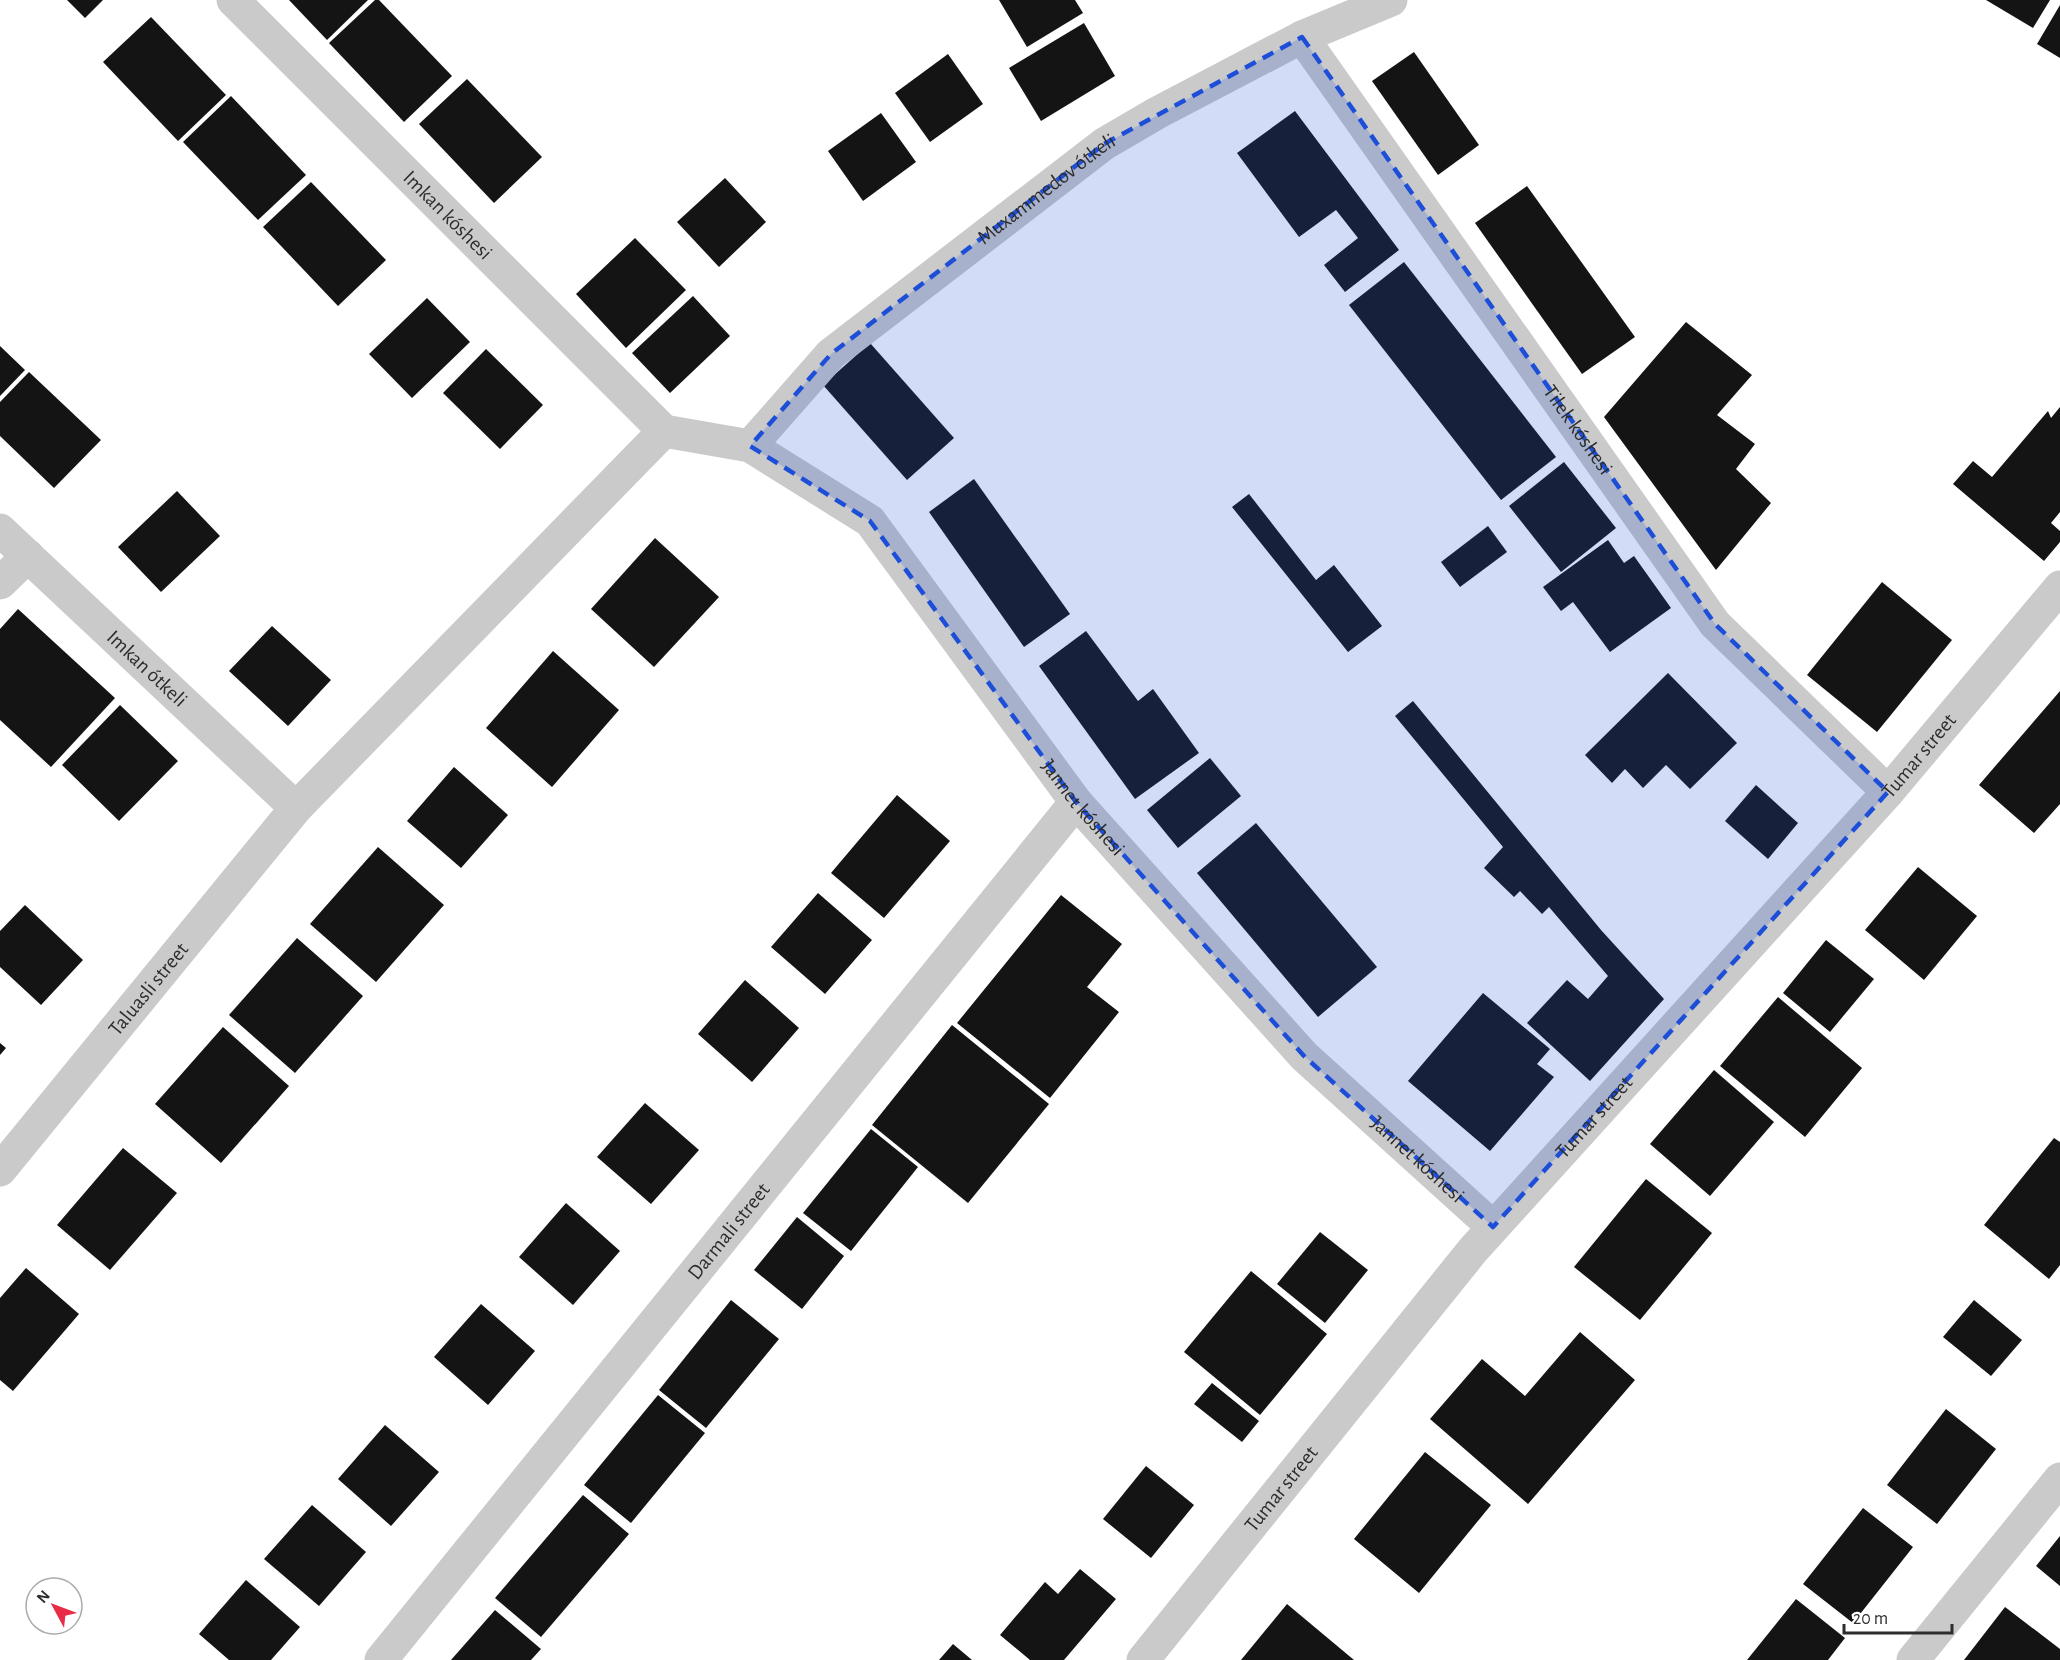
<svg xmlns="http://www.w3.org/2000/svg" width="2060" height="1660" font-family="'Alegreya Sans',sans-serif">
  <rect width="100%" height="100%" fill="#fff"/>
  <g fill="#141414">
    <polygon points="67,0 103,0 85,18"/>
    <polygon points="289,0 368,0 327,40"/>
    <polygon points="375,0 379,0 452,76 404,122 329,43"/>
    <polygon points="999,0 1075,0 1083,13 1027,47"/>
    <polygon points="1986,0 2050,0 2033,28"/>
    <polygon points="2060,5 2060,58 2037,44"/>
    <polygon points="151,17 226,95 178,141 103,62"/>
    <polygon points="1084,23 1115,76 1041,121 1009,68"/>
    <polygon points="1414,52 1479,145 1438,175 1372,81"/>
    <polygon points="948,54 983,104 930,142 895,93"/>
    <polygon points="467,79 542,157 494,203 419,124"/>
    <polygon points="231,96 306,175 258,220 183,142"/>
    <polygon points="1295,111 1399,250 1345,292 1324,265 1358,238 1336,210 1299,237 1237,153"/>
    <polygon points="881,113 916,162 863,201 828,151"/>
    <polygon points="725,178 766,222 719,267 677,222"/>
    <polygon points="311,182 386,260 338,306 263,227"/>
    <polygon points="1527,186 1635,337 1582,374 1475,223"/>
    <polygon points="635,238 686,290 626,348 576,294"/>
    <polygon points="1404,262 1556,457 1501,500 1349,305"/>
    <polygon points="693,296 730,336 670,393 632,353"/>
    <polygon points="427,298 470,342 412,398 369,354"/>
    <polygon points="1686,322 1752,375 1717,415 1755,444 1736,469 1771,503 1716,570 1604,417"/>
    <polygon points="870,343 954,438 907,480 823,385"/>
    <polygon points="0,346 25,370 0,396"/>
    <polygon points="486,349 543,405 500,449 443,393"/>
    <polygon points="29,372 101,440 54,488 0,436 0,402"/>
    <polygon points="2060,407 2060,512 2051,523 2060,531 2060,542 2044,561 1953,484 1973,461 1992,477 2048,411 2051,418"/>
    <polygon points="1564,462 1616,528 1561,572 1509,506"/>
    <polygon points="974,479 1070,614 1024,647 929,512"/>
    <polygon points="177,491 220,536 161,592 118,547"/>
    <polygon points="1249,494 1316,580 1334,565 1382,626 1348,652 1232,507"/>
    <polygon points="1488,526 1507,552 1460,587 1441,562"/>
    <polygon points="655,538 719,597 654,667 591,609"/>
    <polygon points="1608,540 1624,563 1634,556 1671,608 1610,652 1573,602 1561,611 1543,587"/>
    <polygon points="1882,582 1952,640 1877,732 1807,675"/>
    <polygon points="18,609 115,698 51,767 0,720 0,629"/>
    <polygon points="272,626 331,680 288,726 229,671"/>
    <polygon points="1086,631 1138,701 1153,689 1199,753 1135,799 1039,666"/>
    <polygon points="553,651 619,710 552,787 486,728"/>
    <polygon points="1668,673 1737,743 1690,789 1666,765 1643,788 1625,769 1612,783 1585,755"/>
    <polygon points="2060,691 2060,804 2034,833 1979,785"/>
    <polygon points="1413,701 1601,930 1664,999 1590,1081 1527,1023 1567,980 1588,999 1608,976 1549,907 1542,914 1520,891 1514,897 1484,868 1503,847 1395,716"/>
    <polygon points="120,705 178,761 119,821 62,765"/>
    <polygon points="1210,758 1241,796 1178,848 1147,810"/>
    <polygon points="454,767 508,815 461,868 407,821"/>
    <polygon points="1756,785 1798,823 1768,859 1725,821"/>
    <polygon points="897,795 950,841 884,918 831,873"/>
    <polygon points="1256,823 1377,967 1318,1017 1197,873"/>
    <polygon points="378,847 444,905 376,982 310,924"/>
    <polygon points="1918,867 1977,916 1924,980 1865,930"/>
    <polygon points="818,893 872,940 825,994 771,947"/>
    <polygon points="1061,895 1122,944 1087,987 1119,1012 1050,1098 957,1023"/>
    <polygon points="25,905 83,960 41,1005 0,967 0,931"/>
    <polygon points="297,938 363,996 295,1073 229,1015"/>
    <polygon points="1826,940 1874,979 1830,1032 1783,993"/>
    <polygon points="745,980 799,1028 752,1082 698,1034"/>
    <polygon points="1483,993 1550,1049 1537,1064 1554,1077 1490,1151 1408,1081"/>
    <polygon points="1778,997 1862,1068 1805,1137 1720,1066"/>
    <polygon points="952,1025 1049,1104 968,1203 872,1125"/>
    <polygon points="223,1027 289,1086 221,1163 155,1104"/>
    <polygon points="0,1043 6,1048 0,1055"/>
    <polygon points="1714,1070 1774,1122 1710,1196 1650,1144"/>
    <polygon points="645,1103 699,1150 651,1204 597,1157"/>
    <polygon points="871,1129 918,1167 851,1251 803,1213"/>
    <polygon points="2054,1138 2060,1142 2060,1265 2049,1279 1984,1225"/>
    <polygon points="123,1148 177,1193 110,1270 57,1225"/>
    <polygon points="1646,1179 1712,1233 1640,1320 1574,1267"/>
    <polygon points="566,1203 620,1251 573,1305 519,1257"/>
    <polygon points="797,1217 844,1256 802,1309 754,1270"/>
    <polygon points="1320,1232 1368,1270 1325,1323 1277,1284"/>
    <polygon points="26,1268 79,1314 13,1391 0,1380 0,1298"/>
    <polygon points="1251,1271 1327,1334 1260,1415 1184,1352"/>
    <polygon points="731,1300 779,1339 706,1428 659,1390"/>
    <polygon points="1974,1300 2022,1340 1991,1376 1943,1337"/>
    <polygon points="481,1304 535,1351 488,1405 434,1357"/>
    <polygon points="1580,1332 1635,1380 1528,1504 1430,1419 1482,1359 1525,1396"/>
    <polygon points="1212,1383 1259,1421 1242,1442 1194,1404"/>
    <polygon points="658,1395 705,1433 631,1523 584,1485"/>
    <polygon points="1946,1409 1996,1449 1937,1524 1887,1485"/>
    <polygon points="385,1425 439,1472 391,1526 338,1479"/>
    <polygon points="1425,1452 1491,1505 1419,1593 1354,1539"/>
    <polygon points="1146,1466 1194,1505 1151,1558 1103,1519"/>
    <polygon points="583,1495 629,1534 541,1637 495,1598"/>
    <polygon points="312,1505 366,1552 319,1606 264,1559"/>
    <polygon points="1863,1508 1913,1547 1853,1623 1803,1584"/>
    <polygon points="2060,1536 2060,1586 2036,1566"/>
    <polygon points="1080,1569 1116,1599 1064,1660 1030,1660 1000,1635 1045,1582 1058,1594"/>
    <polygon points="246,1580 300,1627 271,1660 229,1660 199,1634"/>
    <polygon points="1796,1599 1845,1638 1828,1660 1747,1660"/>
    <polygon points="1287,1604 1354,1660 1241,1660"/>
    <polygon points="2005,1607 2060,1649 2060,1660 1964,1660"/>
    <polygon points="495,1610 541,1649 531,1660 451,1660"/>
    <polygon points="953,1644 972,1660 939,1660"/>
  </g>
  <g fill="none" stroke-linecap="round" stroke-linejoin="round">
    <g stroke="#cacaca" stroke-width="33">
      <path id="s1" d="M233,0L664,431"/>
      <path id="s2" d="M1302,37L1715,624L1888,792"/>
      <path id="s3" d="M664,431L750,446L870,521L1076,802L1304,1056L1493,1227"/>
      <path id="s4" d="M750,446L831,354L1104,144L1157,113L1302,37L1391,0"/>
      <path id="s5" d="M0,530L296,808"/>
      <polyline points="0,583 28,556"/>
      <path id="s6" d="M0,1170L296,808L664,431"/>
      <path id="s7" d="M381,1660L1076,802"/>
      <path id="s8" d="M1143,1660L1473,1250L1888,792L2060,587"/>
      <polyline points="1913,1660 2060,1479"/>
    </g>
  </g>
  <path fill="#1d4ed8" fill-opacity="0.2" stroke="#1d4ed8" stroke-width="4.5" stroke-dasharray="12 8" stroke-linejoin="round" d="M1302,37L1715,624L1888,792L1493,1227L1304,1056L1076,802L870,521L750,446L831,354L1104,144Z"/>
  <g text-anchor="middle" stroke-width="6" stroke-linejoin="round" paint-order="stroke">
    <g font-size="21" fill="#2d2d2d" stroke="#fff">
      <text dy="7" stroke="none"><textPath href="#s4" startOffset="394">Muxammedov ótkeli</textPath></text>
      <text dy="7" stroke="none"><textPath href="#s1" startOffset="304">Imkan kóshesi</textPath></text>
      <text dy="7" stroke="none"><textPath href="#s2" startOffset="480">Tilek kóshesi</textPath></text>
      <text dy="7" stroke="none"><textPath href="#s5" startOffset="202">Imkan ótkeli</textPath></text>
      <text dy="7" stroke="none"><textPath href="#s8" startOffset="1192">Tumar street</textPath></text>
      <text dy="7" stroke="none"><textPath href="#s3" startOffset="586">Jannet kóshesi</textPath></text>
      <text dy="7" stroke="none"><textPath href="#s6" startOffset="234">Taluasli street</textPath></text>
      <text dy="7" stroke="none"><textPath href="#s8" startOffset="706">Tumar street</textPath></text>
      <text dy="7" stroke="none"><textPath href="#s3" startOffset="1072">Jannet kóshesi</textPath></text>
      <text dy="7" stroke="none"><textPath href="#s7" startOffset="552">Darmali street</textPath></text>
      <text dy="7" stroke="none"><textPath href="#s8" startOffset="220">Tumar street</textPath></text>
    </g>
  </g>
  <g transform="translate(54 1606) rotate(311)"><circle r="28" fill="#ffffff" stroke="#ababab" stroke-width="1.5"/>
  <path d="M0-4.5L10 22L0 15L-10 22Z" fill="#e82c48"/>
  <text y="-9" font-size="16" font-weight="bold" text-anchor="middle" fill="#2d2d2d">N</text>
  </g>
  <path d="M1844 1624v9h108v-9" fill="none" stroke="#2d2d2d" stroke-width="3"/>
  <text x="1853" y="1624" font-size="18" fill="#2d2d2d" stroke="#ffffff" stroke-width="4.5" paint-order="stroke">20 m</text>
</svg>
